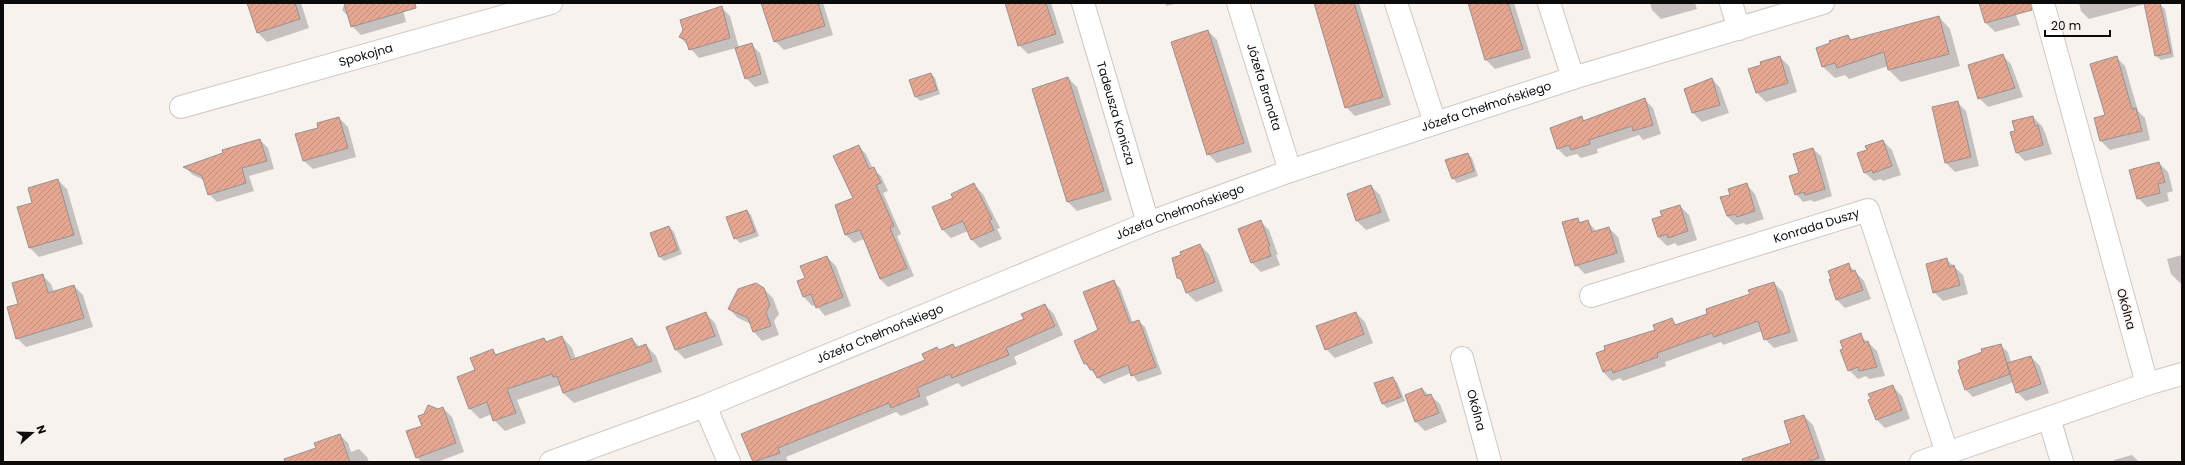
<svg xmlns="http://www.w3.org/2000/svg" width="2185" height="465" font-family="Poppins,sans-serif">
  <defs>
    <pattern id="building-hatch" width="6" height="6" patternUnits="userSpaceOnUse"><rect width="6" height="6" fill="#e6a792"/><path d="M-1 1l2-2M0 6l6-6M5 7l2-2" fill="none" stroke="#c48e7d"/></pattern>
  </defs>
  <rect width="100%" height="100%" fill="#f8f2ee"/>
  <g fill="#0003">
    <polygon points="248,3 301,3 309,28 267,42 258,33"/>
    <polygon points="345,3 401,3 406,22 361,35 352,26 349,17 342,10"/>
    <polygon points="762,3 823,3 833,35 784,50 775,41"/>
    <polygon points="1006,3 1051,3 1064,43 1028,54 1019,45"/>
    <polygon points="1164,3 1178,3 1167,6"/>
    <polygon points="1315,3 1359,3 1391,105 1355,116 1346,107"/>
    <polygon points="1469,3 1514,3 1531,58 1495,69 1486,60"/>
    <polygon points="1650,3 1695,3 1697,9 1661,19 1652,10"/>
    <polygon points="1987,3 2011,3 2020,25 1995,32 1986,23"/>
    <polygon points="2079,3 2145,3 2145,4 2089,19 2081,11"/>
    <polygon points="2160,5 2165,9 2174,57 2161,60 2156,56"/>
    <polygon points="721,7 730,16 739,48 751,44 760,53 769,83 755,87 746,78 736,48 699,58 680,37"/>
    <polygon points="1939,17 1950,29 1960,66 1901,82 1889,70 1888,66 1849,79 1845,75 1835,78 1823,67 1848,36 1852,40"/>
    <polygon points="1208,31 1217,40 1252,152 1217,163 1208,154"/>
    <polygon points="2002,55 2011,64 2023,97 1988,107 1979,98"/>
    <polygon points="1780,57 1789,66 1797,92 1766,102 1757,93 1763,66"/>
    <polygon points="2116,57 2125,66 2138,111 2145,118 2150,140 2110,150 2101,141"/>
    <polygon points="931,74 935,78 940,94 920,101 915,96"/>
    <polygon points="1068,78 1077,87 1112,200 1077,211 1068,202"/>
    <polygon points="1712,79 1720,88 1729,113 1702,122 1693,113 1685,89"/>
    <polygon points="1644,99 1653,108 1661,134 1643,140 1639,135 1597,149 1598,153 1581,158 1577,154 1566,157 1557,148 1581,117 1585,121"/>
    <polygon points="1957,102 1966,111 1979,166 1955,172 1946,163 1933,108"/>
    <polygon points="2033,117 2042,126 2046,135 2052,154 2025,161 2016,152 2016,132"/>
    <polygon points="339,118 348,127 356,157 313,169 304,161 320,129"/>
    <polygon points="260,140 268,148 274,169 249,176 254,191 217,202 209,194 204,180 193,175 185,167"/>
    <polygon points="1883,141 1892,150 1901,175 1883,181 1881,179 1874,181 1865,173 1868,151"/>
    <polygon points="858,146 866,154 873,169 881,176 888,191 883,193 901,234 897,236 914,276 888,287 880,279 864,239 854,243 846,235 836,205 854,199"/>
    <polygon points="1813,149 1821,156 1832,196 1814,202 1811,200 1803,202 1796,194 1800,174"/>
    <polygon points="1468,154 1472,158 1478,176 1457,183 1453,178"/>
    <polygon points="2159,163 2168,172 2173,191 2167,193 2169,201 2147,207 2138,198"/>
    <polygon points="58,180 67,189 83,244 39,257 30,248 18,208 33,204"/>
    <polygon points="974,185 983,194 1000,228 997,229 1002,239 980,248 971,239 968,231 951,238 942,229 954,199"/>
    <polygon points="1747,185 1755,194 1764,219 1746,225 1744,223 1736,225 1727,216 1722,198 1731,195"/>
    <polygon points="1371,186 1380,195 1390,221 1366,230 1357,221 1348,194"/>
    <polygon points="1680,206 1689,215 1697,240 1678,246 1675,243 1667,246 1658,237 1663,217"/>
    <polygon points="747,211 751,215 759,236 740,243 735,238"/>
    <polygon points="1577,219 1582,223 1588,222 1597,232 1609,228 1618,237 1625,262 1585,274 1576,265"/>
    <polygon points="1260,221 1269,230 1278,255 1276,255 1280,265 1261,272 1252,263 1239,229"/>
    <polygon points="669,227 674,232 682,254 664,261 660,257 651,234"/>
    <polygon points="1200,245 1209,254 1223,291 1196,302 1187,293 1183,283 1178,278 1182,255"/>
    <polygon points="2182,255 2182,282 2180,283 2171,274 2167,259"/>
    <polygon points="827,257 836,266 851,306 825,316 816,305 812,306 804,297 798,282 806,279"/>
    <polygon points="1946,259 1963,275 1968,294 1943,301 1934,292"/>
    <polygon points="1848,264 1864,281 1871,299 1845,308 1836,299"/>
    <polygon points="42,275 51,284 54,292 74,286 83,295 93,327 26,347 17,338 19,304"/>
    <polygon points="1114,282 1120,288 1133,323 1138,321 1145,327 1162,374 1138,382 1131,373 1104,384 1085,364 1075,341 1099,331"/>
    <polygon points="1774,283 1783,292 1798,341 1774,348 1765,339 1762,331 1723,345 1721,342 1665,362 1666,366 1623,381 1620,378 1612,381 1603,372 1597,353 1656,330 1672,320 1677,325 1709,314"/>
    <polygon points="763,288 773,298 779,314 774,321 779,335 762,341 754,332 751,324 738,318 729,309"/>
    <polygon points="1045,305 1054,314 1063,335 1014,357 1017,364 962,387 958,383 926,397 929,405 901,416 896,412 786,457 788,462 754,462 743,435 926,361 939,351 952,345 956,349 1025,320"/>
    <polygon points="1356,313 1365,322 1373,343 1335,358 1326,349"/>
    <polygon points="706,314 715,323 723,345 685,359 676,350"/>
    <polygon points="1860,335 1877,351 1885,376 1869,379 1866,376 1858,379 1849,370"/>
    <polygon points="562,337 572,348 576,359 632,339 640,347 646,345 656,356 662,372 574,403 563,393 561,385 517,400 526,423 505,431 494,420 492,414 480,419 469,408 476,371 493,351 498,356 544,339 548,342"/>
    <polygon points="2000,345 2008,352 2011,363 2031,357 2040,366 2049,393 2026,401 2017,392 2014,382 1973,397 1965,389"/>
    <polygon points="1392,378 1397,382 1405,401 1387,408 1383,404"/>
    <polygon points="1893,387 1902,396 1910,419 1885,428 1876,419"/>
    <polygon points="1422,389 1440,404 1447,422 1425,431 1416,422 1406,395"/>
    <polygon points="443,408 452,417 464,452 437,462 421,462 417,457 423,426 438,410"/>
    <polygon points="1804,416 1813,425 1826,462 1745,462 1792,443"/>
    <polygon points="340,435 348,443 351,452 359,449 367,457 369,462 294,462"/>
    <polygon points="2132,455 2139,462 2114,462 2114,460"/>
  </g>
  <g fill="url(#building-hatch)" stroke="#98918f">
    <polygon points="247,3 295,3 300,19 257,33"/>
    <polygon points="344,3 415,3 416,8 351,27"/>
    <polygon points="761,3 818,3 825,26 774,42"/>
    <polygon points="1005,3 1046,3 1056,34 1018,46"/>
    <polygon points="1314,3 1354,3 1383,97 1345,108"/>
    <polygon points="1468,3 1508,3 1523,49 1485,60"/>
    <polygon points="1979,3 2031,3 2032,10 1985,23"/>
    <polygon points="2144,3 2160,3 2171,53 2155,56"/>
    <polygon points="722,6 730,38 689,50 686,40 679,37 683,30 680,20"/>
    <polygon points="1939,16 1949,54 1888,70 1884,52 1837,68 1835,63 1822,67 1816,48 1830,43 1829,41 1848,35 1850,40"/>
    <polygon points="1208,30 1244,143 1207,155 1171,42"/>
    <polygon points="752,43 761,74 745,79 735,48"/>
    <polygon points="2003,54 2015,88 1978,99 1968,65"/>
    <polygon points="1780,56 1788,83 1756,93 1748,69 1761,65 1760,62"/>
    <polygon points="2117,56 2132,109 2136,108 2142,131 2100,141 2094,118 2105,115 2090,64"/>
    <polygon points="931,73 937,90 915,97 909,80"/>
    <polygon points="1068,77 1104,191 1067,202 1032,89"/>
    <polygon points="1712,78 1720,105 1692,113 1684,89"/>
    <polygon points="1645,98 1653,125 1633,131 1632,126 1589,140 1590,144 1571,150 1569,145 1557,149 1550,128 1582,116 1583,121"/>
    <polygon points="1958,101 1971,157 1945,163 1932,107"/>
    <polygon points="2033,116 2035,126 2038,125 2043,145 2016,153 2010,132 2015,131 2012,121"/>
    <polygon points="339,117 348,148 303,161 295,134 318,128 317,123"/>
    <polygon points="260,139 267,161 242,168 246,183 208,195 202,176 183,167 223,153 222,150"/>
    <polygon points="1883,140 1892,166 1873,173 1872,170 1864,173 1857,153 1867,150 1865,146"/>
    <polygon points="859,145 869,169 874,167 881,183 876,185 894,226 890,228 907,268 880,279 860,230 845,235 835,205 853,198 833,156"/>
    <polygon points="1813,148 1825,189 1805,195 1804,192 1795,195 1789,176 1799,173 1793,154"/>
    <polygon points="1468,153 1474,171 1452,179 1445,160"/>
    <polygon points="2159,162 2165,182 2158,184 2160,193 2137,199 2129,170"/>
    <polygon points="58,179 74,235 29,248 17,207 32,203 28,188"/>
    <polygon points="974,183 992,219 989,220 994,230 971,240 963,221 942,230 932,207 953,198 951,194"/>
    <polygon points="1747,183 1755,211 1737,217 1735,214 1727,216 1720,197 1730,195 1728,189"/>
    <polygon points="1371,185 1381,212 1356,221 1347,194"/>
    <polygon points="1680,205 1688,231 1668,238 1667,234 1658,237 1652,219 1662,216 1660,211"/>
    <polygon points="747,210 755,232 734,239 726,217"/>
    <polygon points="1578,218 1579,223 1588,220 1592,232 1609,227 1617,253 1575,266 1562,222"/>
    <polygon points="1261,220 1270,246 1268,246 1271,256 1251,263 1238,229"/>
    <polygon points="669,226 678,250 659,257 650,233"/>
    <polygon points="1200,244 1215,282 1186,293 1181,279 1177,278 1172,258 1181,255 1180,252"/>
    <polygon points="827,256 843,297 816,308 811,294 803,297 797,281 805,278 800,266"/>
    <polygon points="1947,258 1949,267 1954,265 1960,285 1933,293 1926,264"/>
    <polygon points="1849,263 1851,272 1855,270 1863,290 1836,300 1829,279 1831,279 1828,271"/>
    <polygon points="43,274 48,293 74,285 84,318 16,339 7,307 18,304 12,283"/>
    <polygon points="1114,280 1130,323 1139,320 1156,367 1131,376 1128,365 1097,378 1093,369 1090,370 1087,363 1084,364 1074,341 1098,330 1083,292"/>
    <polygon points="1774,282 1790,332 1764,340 1758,321 1714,337 1712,333 1657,353 1658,357 1613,373 1612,369 1603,372 1596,353 1605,350 1604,346 1655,330 1653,325 1672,318 1675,325 1707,314 1706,309 1750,294 1748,290"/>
    <polygon points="756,283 764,288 770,305 766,312 771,326 753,332 748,318 728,309 738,289"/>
    <polygon points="1045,304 1055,326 1006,348 1009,355 952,378 950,374 917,388 920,396 891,408 889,403 778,448 780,453 753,462 741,434 925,360 922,354 937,347 939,350 953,344 955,348 1024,319 1021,314"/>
    <polygon points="706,312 715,336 675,350 666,327"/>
    <polygon points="1356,312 1364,334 1325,350 1316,326"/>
    <polygon points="1861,333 1864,343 1868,341 1877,367 1859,371 1858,367 1848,371 1840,350 1843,349 1840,341"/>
    <polygon points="562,336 571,360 632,338 636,348 646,344 652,361 563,393 557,376 553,377 552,374 507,389 516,413 493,421 487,402 469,409 457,377 475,370 470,358 493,349 495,355 544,338 546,342"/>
    <polygon points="2001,344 2010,374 1965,390 1958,370 1960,369 1958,361 1982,352 1981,349"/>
    <polygon points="2031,356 2041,384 2016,393 2007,363"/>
    <polygon points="1393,377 1401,397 1382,404 1374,383"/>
    <polygon points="1893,385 1902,410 1876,420 1868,400 1871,399 1868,394"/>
    <polygon points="1422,388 1425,396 1431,394 1439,413 1415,422 1405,395"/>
    <polygon points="428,405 438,409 443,407 456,443 416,458 406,431 422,426 418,416 424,414"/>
    <polygon points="1804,415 1819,458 1806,462 1743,462 1742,459 1791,443 1784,421"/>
    <polygon points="340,434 350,462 285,462 284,459 316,448 314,443"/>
  </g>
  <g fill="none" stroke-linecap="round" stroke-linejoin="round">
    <g stroke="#cec8c3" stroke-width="24">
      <g id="minor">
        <path id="s1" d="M1083,3L1148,223"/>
        <path id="s2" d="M1238,3L1290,171"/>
        <polyline points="1396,3 1435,123"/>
        <polyline points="1549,3 1573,78"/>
        <polyline points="1731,3 1739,29"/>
        <path id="s3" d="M181,107L551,3"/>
        <path id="s4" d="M1591,296L1868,210L1947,453"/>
        <path id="s5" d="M1462,358L1490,462"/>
        <polyline points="2147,384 2182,374"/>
        <polyline points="705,406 729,462"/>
        <polyline points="2049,418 2062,462"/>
        <path id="s6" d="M551,462L705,406L1148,223L1290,171L1573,78L1823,3"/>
        <polyline points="1921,462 2147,384 2043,3"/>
      </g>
    </g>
    <use href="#minor" stroke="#fff" stroke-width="22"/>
  </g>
  <g text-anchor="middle" stroke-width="3" stroke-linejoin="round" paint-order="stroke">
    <g font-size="12" fill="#0d0b0a" stroke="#f8f2ee">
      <text dy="4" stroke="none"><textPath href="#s3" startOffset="192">Spokojna</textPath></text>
      <text dy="4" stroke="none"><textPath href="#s2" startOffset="88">Józefa Brandta</textPath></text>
      <text dy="4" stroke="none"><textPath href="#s6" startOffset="1001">Józefa Chełmońskiego</textPath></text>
      <text dy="4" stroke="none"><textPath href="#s1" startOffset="115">Tadeusza Konicza</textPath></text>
      <text dy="4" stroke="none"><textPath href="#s6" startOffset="677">Józefa Chełmońskiego</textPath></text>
      <text dy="4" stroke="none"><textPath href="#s4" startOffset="236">Konrada Duszy</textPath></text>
      <text transform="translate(2126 309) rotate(75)" y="4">Okólna</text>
      <text dy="4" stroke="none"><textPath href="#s6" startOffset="353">Józefa Chełmońskiego</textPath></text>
      <text dy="4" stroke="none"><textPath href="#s5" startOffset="54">Okólna</textPath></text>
    </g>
  </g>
  <rect width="2185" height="465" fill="none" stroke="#0d0b0a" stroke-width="8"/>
  <g transform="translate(32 433) rotate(70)" stroke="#f8f2ee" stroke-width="3" paint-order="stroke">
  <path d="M0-3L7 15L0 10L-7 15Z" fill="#0d0b0a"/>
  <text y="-6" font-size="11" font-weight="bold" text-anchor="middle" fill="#0d0b0a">N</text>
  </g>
  <path d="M2045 30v6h65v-6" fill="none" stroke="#0d0b0a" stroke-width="2"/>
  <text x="2051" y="30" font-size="12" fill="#0d0b0a" stroke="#f8f2ee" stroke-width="3" paint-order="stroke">20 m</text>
</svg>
